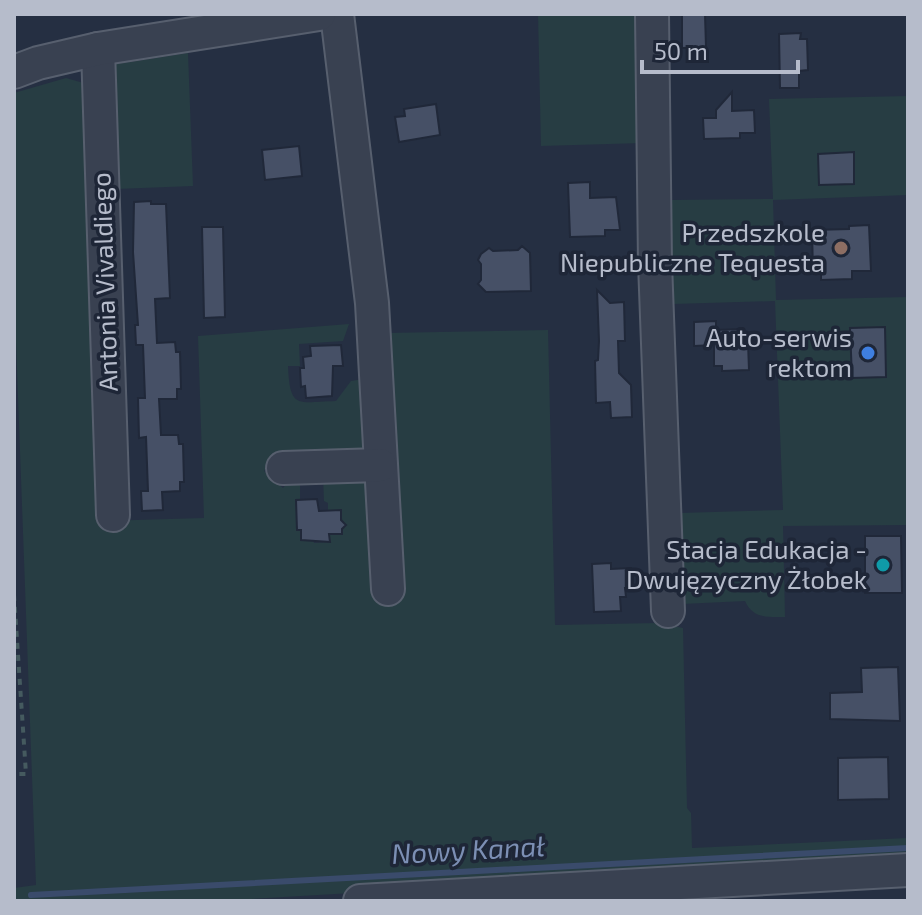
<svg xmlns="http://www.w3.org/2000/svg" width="922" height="915" font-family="'Exo 2',sans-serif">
  <rect width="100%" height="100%" fill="#252f42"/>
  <g fill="#273d43">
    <polygon points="538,14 639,14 643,143 541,146"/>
    <polygon points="188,53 193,186 116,189 111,65"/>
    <path d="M66,78L87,84L102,521L204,518L198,336L349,324L343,341L299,344L300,366H288C290,410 297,402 336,401L351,381L364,379L367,446L359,456L291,459L282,451L264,471L283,488L291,479L300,478V500L296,501L297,530H301V540H313L314,543L330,542V534H341L343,527L341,510H328V503L324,501L323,477L359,475L369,484L375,602L401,601L386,333L548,330L555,625L658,623L683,628L687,808L691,813L692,848L908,838V860L218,901L14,900V888L36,885L14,288V93Z"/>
    <path d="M908,96V195L773,200L776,300L908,297V525L783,526L785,617C768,617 753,619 745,601L682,604L680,513L783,510L775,301L673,304L670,200L773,199L769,99Z"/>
  </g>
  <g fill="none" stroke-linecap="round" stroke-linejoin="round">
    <polyline stroke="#3a4b6b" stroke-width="6" points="31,895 908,848"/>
  </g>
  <g fill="#465066" stroke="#202839" stroke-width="2">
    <polygon points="682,14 705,14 706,47 682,48"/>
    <polygon points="801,33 800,39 807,39 808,70 799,71 799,88 780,88 779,34"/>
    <polygon points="732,92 732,111 754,110 755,133 740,133 740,138 704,139 703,118 716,118 716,110"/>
    <polygon points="436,104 440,135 399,142 395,117 405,116 404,109"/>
    <polygon points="299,146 302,176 265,180 262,150"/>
    <polygon points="854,152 854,184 819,185 818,154"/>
    <polygon points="590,182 590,198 616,197 620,230 605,230 605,236 570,237 568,183"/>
    <polygon points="151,201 151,204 166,204 170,298 155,299 157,343 175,342 176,352 180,352 181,389 177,389 177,399 159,399 161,435 178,435 179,444 183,444 184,482 180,482 180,491 162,492 163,510 142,511 141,491 148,491 146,437 139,438 138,398 145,398 143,345 136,345 135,325 138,325 133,252 134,202"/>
    <polygon points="869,225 871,271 852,271 852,279 821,280 821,272 813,272 812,230 849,229 849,226"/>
    <polygon points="202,227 223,227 225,317 204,318"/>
    <polygon points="522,246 530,253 531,291 486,292 478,284 481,280 481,264 478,260 481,254 489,248 493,251 518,250"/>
    <polygon points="597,290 610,303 624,302 625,341 618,341 619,373 631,385 632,417 611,418 610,402 596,403 595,361 598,360 599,341"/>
    <polygon points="716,321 716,330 741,329 742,342 748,342 749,370 722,371 722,366 714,366 714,345 694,346 694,322"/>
    <polygon points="885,327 886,377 852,378 850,328"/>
    <polygon points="341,345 343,366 333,366 332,396 306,398 305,386 301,387 300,368 304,368 303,357 311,356 310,346"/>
    <polygon points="317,499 319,511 341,510 341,520 346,525 342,529 342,534 329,534 330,542 301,540 301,530 297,530 296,500"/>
    <polygon points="865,536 901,536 902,593 865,593"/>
    <polygon points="611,563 611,569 631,568 631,588 625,588 626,597 620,597 621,611 594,612 592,564"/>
    <polygon points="898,667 900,721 830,719 830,693 862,692 861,668"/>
    <polygon points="888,757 889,799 838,800 838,758"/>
  </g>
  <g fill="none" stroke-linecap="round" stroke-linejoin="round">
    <g stroke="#575f6e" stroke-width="36">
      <g id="minor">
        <polyline points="337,14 372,303 388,589"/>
        <polyline points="652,14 655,263 668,611"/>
        <polyline points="98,49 113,515"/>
        <polyline points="14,72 38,63 98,49 319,14"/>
        <polyline points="283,468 380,465"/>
        <polyline points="360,901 908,870"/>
      </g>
    </g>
    <polyline stroke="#455a5f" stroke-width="4" stroke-dasharray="6 6" stroke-linecap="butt" points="14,595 26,774 14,774"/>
    <use href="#minor" stroke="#394151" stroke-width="32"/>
  </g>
  <circle fill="#8d6e63" stroke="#1e2637" stroke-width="3" cx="841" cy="248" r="8"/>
  <circle fill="#3f7fe0" stroke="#1e2637" stroke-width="3" cx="868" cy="353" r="8"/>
  <circle fill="#0f9aa8" stroke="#1e2637" stroke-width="3" cx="883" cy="565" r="8"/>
  <g text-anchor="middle" stroke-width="7" stroke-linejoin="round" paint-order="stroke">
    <g font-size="26" fill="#b6bccb" stroke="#1e2637" text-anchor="end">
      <text x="825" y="242">Przedszkole<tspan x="825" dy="30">Niepubliczne Tequesta</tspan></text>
      <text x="852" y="347">Auto-serwis<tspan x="852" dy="30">rektom</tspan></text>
      <text x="867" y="559">Stacja Edukacja -<tspan x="867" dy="30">Dwujęzyczny Żłobek</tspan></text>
    </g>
    <g font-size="26" fill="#b6bccb" stroke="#1e2637">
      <text transform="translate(105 282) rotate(-92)" y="9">Antonia Vivaldiego</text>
    </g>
    <g font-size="28" font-style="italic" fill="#7c8fb4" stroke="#1e2637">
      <text transform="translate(468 850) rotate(-3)" y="10">Nowy Kanał</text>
    </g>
  </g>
  <rect width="922" height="915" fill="none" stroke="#b6bccb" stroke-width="32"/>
  <path d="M642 60v12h156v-12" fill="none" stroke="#b6bccb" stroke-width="4"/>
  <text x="654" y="60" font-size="24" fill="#b6bccb" stroke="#1e2637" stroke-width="6" paint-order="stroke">50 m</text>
</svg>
